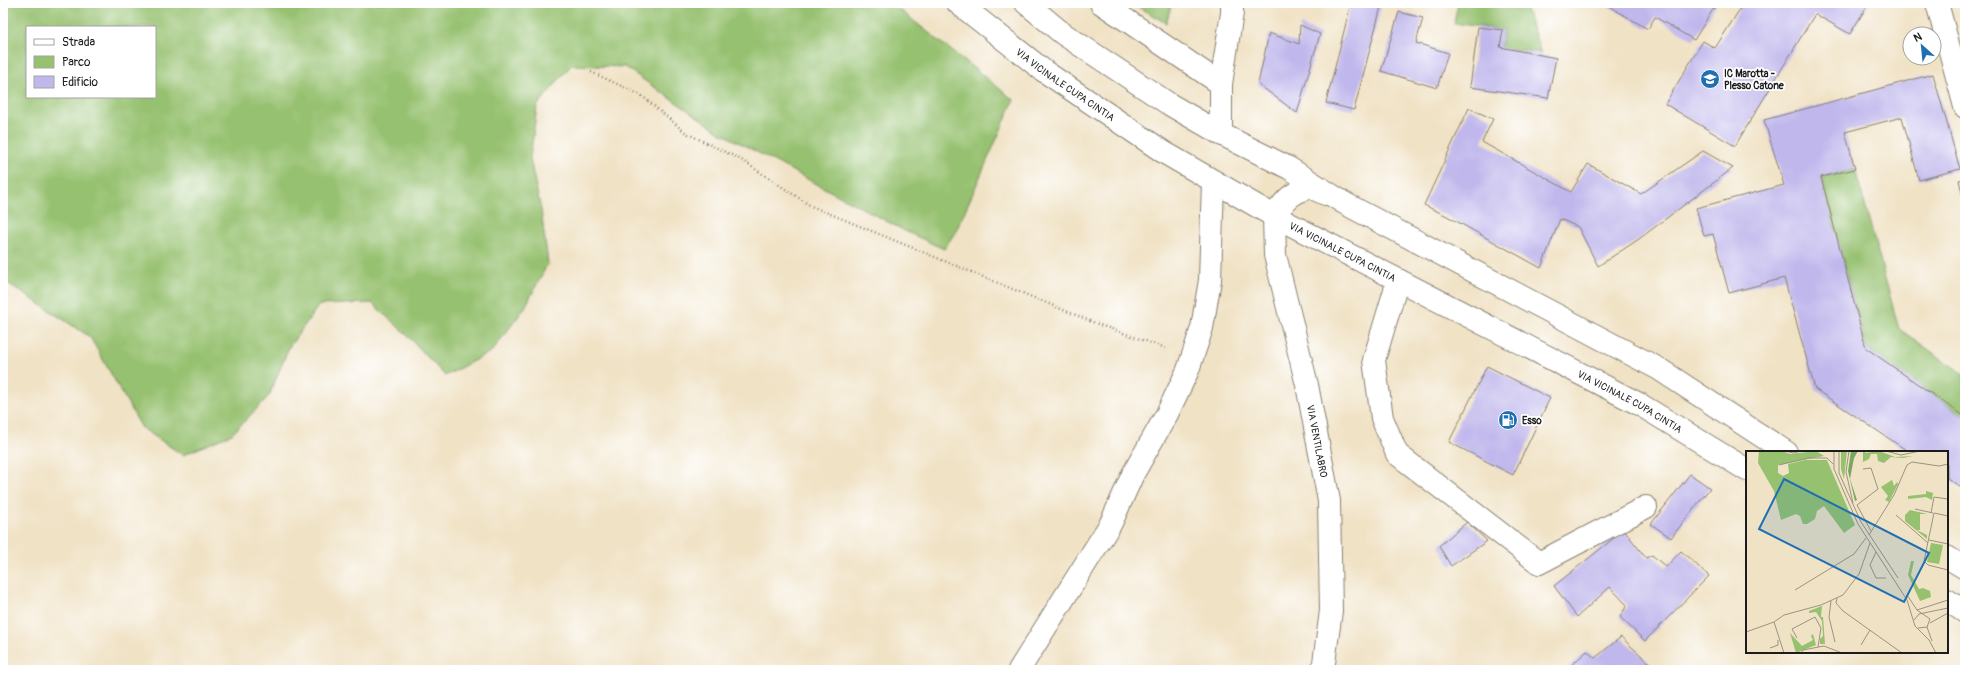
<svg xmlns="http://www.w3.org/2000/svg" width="1968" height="673" font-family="Pangolin,sans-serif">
  <rect width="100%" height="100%" fill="#fff"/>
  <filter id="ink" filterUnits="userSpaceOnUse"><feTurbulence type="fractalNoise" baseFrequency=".025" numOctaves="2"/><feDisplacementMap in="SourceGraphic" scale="8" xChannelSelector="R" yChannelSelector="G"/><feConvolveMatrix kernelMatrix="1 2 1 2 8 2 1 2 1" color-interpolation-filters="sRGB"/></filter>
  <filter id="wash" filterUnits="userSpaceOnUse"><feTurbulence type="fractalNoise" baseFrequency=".012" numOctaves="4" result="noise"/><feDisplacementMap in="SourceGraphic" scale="16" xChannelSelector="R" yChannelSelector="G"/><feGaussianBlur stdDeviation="0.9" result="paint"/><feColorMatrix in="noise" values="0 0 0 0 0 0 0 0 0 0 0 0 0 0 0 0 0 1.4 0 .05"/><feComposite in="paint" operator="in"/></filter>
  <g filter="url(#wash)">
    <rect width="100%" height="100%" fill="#f0e2c5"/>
    <g fill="#96c16f" stroke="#596e46" fill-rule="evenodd">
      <path d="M3,3H891L1014,100L956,231L944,249L905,231L721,133L625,67L571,65L537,106L530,159L541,210L548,263L524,309L492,351L445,376L409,337L372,303L319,305L289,347L269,396L232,434L183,455L142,428L90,337L3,280ZM27,27H155V97H27Z"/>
      <polygon points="1140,3 1172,3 1166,23 1138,7"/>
      <polygon points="1458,3 1524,3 1541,53 1500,47 1503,30 1454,23"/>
      <polygon points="1855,169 1899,329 1965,375 1965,417 1866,348 1821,177"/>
    </g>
    <g id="blocks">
      <g fill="#c0b7ec">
        <polygon points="1351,3 1382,3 1354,110 1326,103"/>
        <polygon points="1603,3 1717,3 1694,40 1655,17 1648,29"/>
        <polygon points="1730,3 1869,3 1850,34 1815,14 1735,146 1665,104 1703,41 1715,48 1740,9"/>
        <polygon points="1399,12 1423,18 1416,43 1448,53 1437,88 1381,71"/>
        <polygon points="1300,25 1320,34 1297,113 1258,84 1269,33 1299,44"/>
        <polygon points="1478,27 1503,30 1500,47 1556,58 1548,98 1470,87"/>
        <polygon points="1933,74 1960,169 1919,180 1902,117 1845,132 1855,169 1821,177 1866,348 1965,417 1965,490 1947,478 1947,452 1909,452 1815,389 1784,278 1729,293 1713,234 1704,236 1696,208 1784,185 1764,120"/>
        <polygon points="1469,108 1493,119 1482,142 1571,192 1588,164 1641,194 1703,151 1733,168 1639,239 1598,266 1578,227 1560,219 1541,268 1447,216 1424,205"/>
        <polygon points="1965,179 1965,202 1964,202 1959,180"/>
        <polygon points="1487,366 1550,398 1513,475 1449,442"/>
        <polygon points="1690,474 1710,488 1671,538 1651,524"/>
        <polygon points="1467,522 1487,541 1451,566 1439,546"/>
        <polygon points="1624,530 1646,558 1652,555 1666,567 1681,551 1709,576 1645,641 1620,617 1627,605 1610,587 1577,617 1554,586"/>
        <polygon points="1621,637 1657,670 1566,670 1587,651 1595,658"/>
      </g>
    </g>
  </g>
  <g filter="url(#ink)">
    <use href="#blocks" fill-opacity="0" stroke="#867f70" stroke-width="1"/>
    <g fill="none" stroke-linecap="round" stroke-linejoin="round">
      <g stroke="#867f70" stroke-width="24">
        <g id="minor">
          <polyline points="1101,3 1221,84"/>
          <polyline points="1937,3 1965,107"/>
          <polyline points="1221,134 1221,84 1232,13 1232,3"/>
          <path id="s1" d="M1274,216L1275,255L1307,385L1329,501L1331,611L1323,670"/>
          <polyline points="1398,280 1374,360 1382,418 1397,454 1539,563 1646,507"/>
          <polyline points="1019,670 1111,523 1133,474 1167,414 1188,370 1202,328 1210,280 1213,181"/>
        </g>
      </g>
      <g stroke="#867f70" stroke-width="24">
        <g id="major">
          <path id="s2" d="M958,3L1044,71L1165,153L1274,216L1639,404L1747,470"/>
          <polyline points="1026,3 1062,33 1169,104 1221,134 1289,168 1344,203 1659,369 1786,452"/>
          <path d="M1274,216C1286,199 1291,193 1310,187L1325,194"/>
          <polyline points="1947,557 1965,568"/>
          <polyline points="1947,600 1965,612"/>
        </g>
      </g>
      <polyline stroke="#867f70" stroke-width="2.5" stroke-dasharray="1 3" stroke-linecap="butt" points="591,72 641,95 686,133 740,159 811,206 1100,325 1166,348"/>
      <use href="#minor" stroke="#fff" stroke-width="22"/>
      <use href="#major" stroke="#fff" stroke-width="22"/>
    </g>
  </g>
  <defs>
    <g id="school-disc" transform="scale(1)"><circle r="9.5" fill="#1f6fb2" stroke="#fff"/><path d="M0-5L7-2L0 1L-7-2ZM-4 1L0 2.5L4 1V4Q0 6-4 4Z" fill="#fff"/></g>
    <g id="fuel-disc" transform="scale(1)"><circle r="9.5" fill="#1f6fb2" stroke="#fff"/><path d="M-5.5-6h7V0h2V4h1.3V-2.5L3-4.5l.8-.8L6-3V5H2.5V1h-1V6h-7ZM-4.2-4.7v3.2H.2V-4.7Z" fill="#fff"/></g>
  </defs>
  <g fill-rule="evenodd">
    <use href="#school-disc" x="1710" y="79"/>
    <use href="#fuel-disc" x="1508" y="420"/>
  </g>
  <g text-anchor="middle" stroke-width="3.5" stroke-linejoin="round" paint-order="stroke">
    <g font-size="10" font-weight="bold" fill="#1c1c1c" stroke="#fff" text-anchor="start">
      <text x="1724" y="77">IC Marotta -<tspan x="1724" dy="12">Plesso Catone</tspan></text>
      <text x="1522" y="424">Esso</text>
    </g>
    <g font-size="10" fill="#1c1c1c" stroke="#fff">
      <text dy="4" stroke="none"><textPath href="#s2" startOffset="135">VIA VICINALE CUPA CINTIA</textPath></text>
      <text dy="4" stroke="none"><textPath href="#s2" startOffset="459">VIA VICINALE CUPA CINTIA</textPath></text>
      <text dy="4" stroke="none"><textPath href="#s2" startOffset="783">VIA VICINALE CUPA CINTIA</textPath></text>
      <text dy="4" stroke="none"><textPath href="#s1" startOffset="230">VIA VENTILABRO</textPath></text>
    </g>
  </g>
  <g transform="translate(1746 451)">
    <rect width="202" height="202" fill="#f0e2c5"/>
    <path d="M13,0H36L44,3L70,0L78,5L32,14V22L37,25L43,22L42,13L59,9H81L109,74L98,82L78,55L71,60L69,68L61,73H57L54,65L50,63L35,69L28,40L12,12ZM95,0H101L98,28L95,18ZM117,0H121L119,2L133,0L149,6L167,5L157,7L145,6L138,12L132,10L131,3H125L123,8L117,11ZM146,29L148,35L151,31L152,33L143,51L139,49L142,45L135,36ZM180,40L187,42L186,49L180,46L162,48V45L180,43ZM164,59L181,63H174V79H171L181,84V88L159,70V64ZM185,92L197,94L193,113L181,111ZM165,110H168L165,124L173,138L177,137L184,140L185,146L174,150L162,124ZM76,155L75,166H77L79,193H74V188L77,185L76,170L70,161L63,162V160ZM44,182L56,195L67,189L65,185L67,183L70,194L50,202Z" fill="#96c16f"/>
    <path d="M105,0H112L108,7L104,28L111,49L109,50L102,20Z" fill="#78a762"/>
    <path fill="none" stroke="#9b9381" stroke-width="1" d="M39,0L47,2L56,0M88,0V18L112,73L161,149L169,175L183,189L190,202M93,0V22L115,71L152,127M103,0L100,21L107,52M140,0L155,4L174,0M33,14L62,7H81L87,13M117,18L125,17L132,38L111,54L125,80M169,58L187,62M185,62L188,46L202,48M150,64L182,92M202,65L188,62L178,110L182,114L202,119M123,84L148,44L161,14L166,11L193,15L202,13M183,89L202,93M130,101L124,114L130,127H140M49,139L108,103L120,87M161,144L171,159L184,168L181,176L172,177M91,147L90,152L97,160L156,202M85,150L83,166L89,191M171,159L202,149M168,169L173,163L202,157M28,171L38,202M184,172L202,162M181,176L186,190M0,181L28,171L38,164L75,154L97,144L113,123L124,92M51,187L46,178L69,166L75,177L72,196M115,194L124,179M24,197L32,194V189M55,202L57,199L78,195L96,202"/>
    <path fill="#1f6fb2" fill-opacity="0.15" stroke="#1f6fb2" stroke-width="2" d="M38,28L183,102L158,151L13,78Z"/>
    <rect width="202" height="202" fill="none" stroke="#1c1c1c" stroke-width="2"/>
  </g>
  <rect width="1968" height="673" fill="none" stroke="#fff" stroke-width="16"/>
  <rect x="26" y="26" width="130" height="72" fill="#ffffff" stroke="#a4a4a4"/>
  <rect x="34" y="39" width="20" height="6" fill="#ffffff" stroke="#a4a4a4"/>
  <text x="62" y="46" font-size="12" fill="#1c1c1c">Strada</text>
  <rect x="34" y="56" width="20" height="12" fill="#96c16f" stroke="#a4a4a4"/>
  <text x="62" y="66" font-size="12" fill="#1c1c1c">Parco</text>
  <rect x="34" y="76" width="20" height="12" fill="#c0b7ec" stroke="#a4a4a4"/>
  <text x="62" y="86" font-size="12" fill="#1c1c1c">Edificio</text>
  <g transform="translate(1922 46) rotate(333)"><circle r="19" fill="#ffffff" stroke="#a4a4a4"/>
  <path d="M0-3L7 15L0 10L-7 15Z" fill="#1f6fb2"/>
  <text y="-6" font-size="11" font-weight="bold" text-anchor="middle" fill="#1c1c1c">N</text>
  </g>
</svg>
